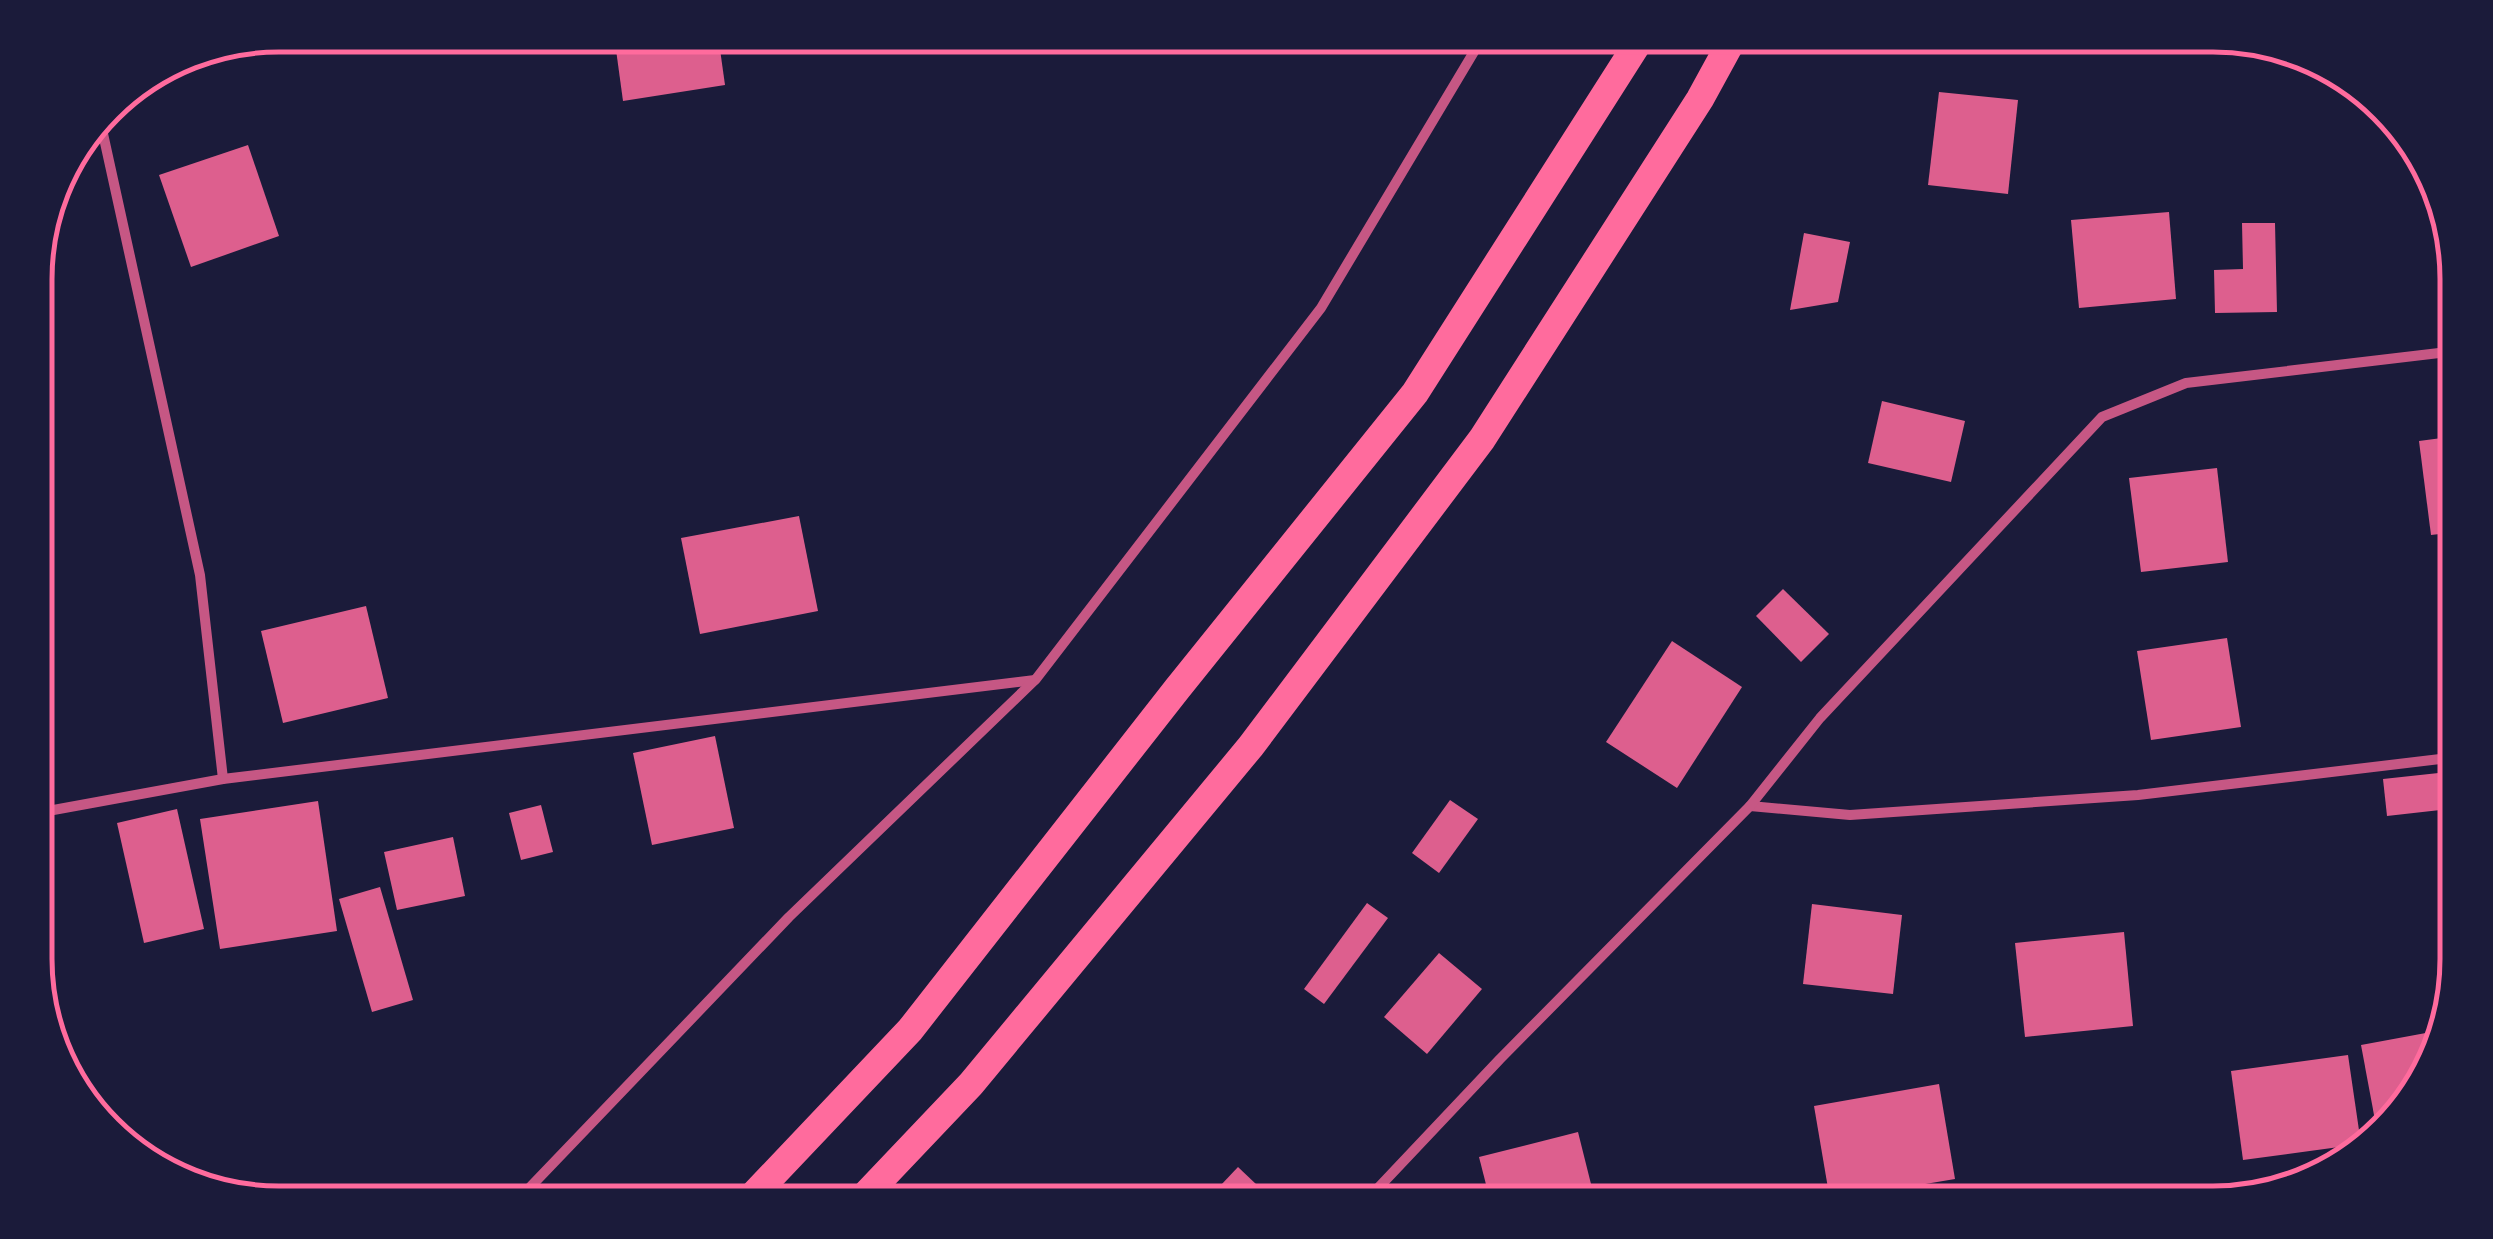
<svg xmlns="http://www.w3.org/2000/svg" width="2493" height="1239" font-family="'Sofia Sans Condensed',sans-serif">
  <rect width="100%" height="100%" fill="#1b1b3a"/>
  <g fill="#dd5f8e">
    <polygon points="614,35 718,35 725,85 623,101"/>
    <polygon points="1939,92 2018,100 2008,194 1928,185"/>
    <polygon points="248,145 279,236 191,267 159,175"/>
    <polygon points="2169,212 2176,299 2079,308 2071,220"/>
    <polygon points="2242,223 2275,223 2277,312 2215,313 2214,270 2243,269"/>
    <polygon points="1804,233 1850,242 1838,302 1790,310"/>
    <polygon points="1882,401 1965,421 1951,482 1868,463"/>
    <polygon points="2457,436 2457,532 2431,535 2419,441"/>
    <polygon points="2217,468 2228,562 2141,572 2129,478"/>
    <polygon points="799,516 818,611 700,634 681,538"/>
    <polygon points="1783,589 1829,634 1801,662 1756,616"/>
    <polygon points="366,606 388,698 283,723 261,631"/>
    <polygon points="2227,638 2241,727 2151,740 2137,651"/>
    <polygon points="1672,641 1742,687 1677,788 1606,742"/>
    <polygon points="37,692 53,749 37,753"/>
    <polygon points="715,736 734,828 652,845 633,753"/>
    <polygon points="2457,771 2458,808 2387,816 2383,779"/>
    <polygon points="1450,800 1478,819 1439,873 1412,853"/>
    <polygon points="318,801 337,931 220,949 200,819"/>
    <polygon points="541,805 553,852 521,860 509,813"/>
    <polygon points="177,809 204,929 144,943 117,823"/>
    <polygon points="453,837 465,896 397,910 384,852"/>
    <polygon points="380,887 413,1000 372,1012 339,899"/>
    <polygon points="1367,903 1388,918 1324,1004 1304,989"/>
    <polygon points="1812,904 1902,915 1893,994 1803,984"/>
    <polygon points="2124,932 2133,1026 2025,1037 2015,943"/>
    <polygon points="1439,953 1482,989 1427,1054 1384,1017"/>
    <polygon points="2442,1030 2433,1067 2377,1131 2361,1045"/>
    <polygon points="2348,1055 2361,1144 2243,1160 2231,1071"/>
    <polygon points="1939,1084 1955,1179 1830,1200 1814,1106"/>
    <polygon points="1578,1132 1596,1204 1491,1204 1479,1157"/>
    <polygon points="1238,1167 1277,1204 1203,1204"/>
  </g>
  <g fill="none" stroke-linecap="round" stroke-linejoin="round">
    <g stroke="#c65784" stroke-width="10">
      <polyline points="100,120 200,575 223,779"/>
      <polyline points="1750,806 1850,815 2138,795 2457,757"/>
      <polyline points="37,813 223,779 1035,680"/>
      <polyline points="514,1204 789,917 1036,679 1321,308 1484,35"/>
      <polyline points="1363,1204 1500,1059 1750,806 1820,718 2102,417 2186,383 2456,351"/>
    </g>
    <g stroke="#ff6b9d" stroke-width="28">
      <polyline points="745,1204 910,1030 1177,689 1415,393 1643,35"/>
      <polyline points="857,1204 971,1084 1251,746 1482,439 1700,99 1735,35"/>
    </g>
  </g>
  <path d="M0 0H2493V1239H0ZM279 52H2213A227 227 0 0 1 2440 279V959A227 227 0 0 1 2213 1186H279A227 227 0 0 1 52 959V279A227 227 0 0 1 279 52Z" fill="#1b1b3a" fill-rule="evenodd"/>
  <path fill="none" stroke="#ff6b9d" stroke-width="5" d="M279 52H2213A227 227 0 0 1 2440 279V959A227 227 0 0 1 2213 1186H279A227 227 0 0 1 52 959V279A227 227 0 0 1 279 52Z"/>
</svg>
